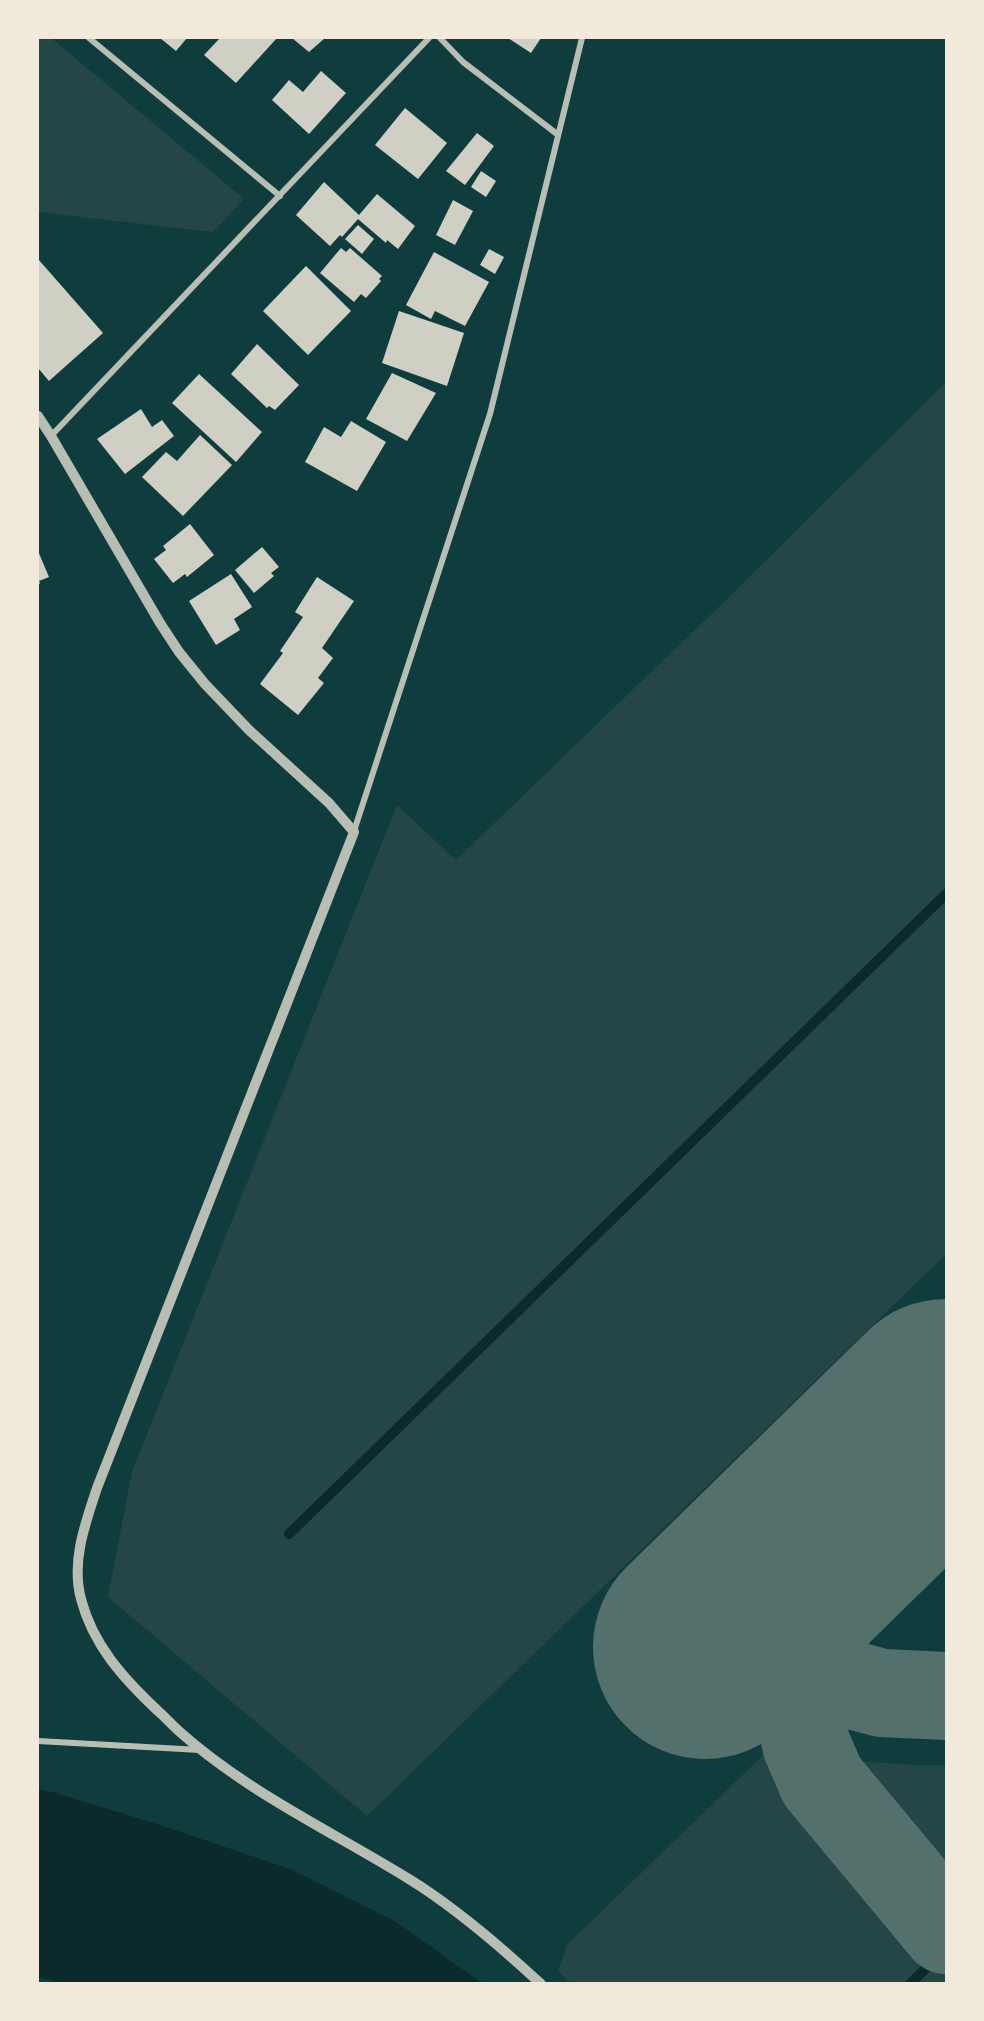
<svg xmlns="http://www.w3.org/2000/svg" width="984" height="2021" font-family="Ubuntu,sans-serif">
  <rect width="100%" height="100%" fill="#0f3d3e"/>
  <g fill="#244646">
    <polygon points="38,38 51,38 244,199 213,232 38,212"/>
    <polygon points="946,382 946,1254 367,1816 108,1597 132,1472 397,805 456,860 727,599"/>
    <polygon points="764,1754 943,1960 946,1965 946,1983 570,1983 558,1971 567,1945"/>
    <polygon points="846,1760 914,1765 946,1765 946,1888 906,1840 842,1770 840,1764 841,1761"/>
  </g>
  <polygon fill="#0a2a2b" points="38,1789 56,1793 160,1825 290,1869 396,1922 482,1983 64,1984 38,1977"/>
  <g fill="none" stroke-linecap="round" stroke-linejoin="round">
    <g stroke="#0a2a2b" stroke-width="10">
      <polyline points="289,1534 946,894"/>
      <polyline points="910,1984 929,1965"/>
    </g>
    <g stroke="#53706d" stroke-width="88">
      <polyline points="814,1540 792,1576 787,1611 798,1646 813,1667 844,1683 882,1693 946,1696"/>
      <polyline points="787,1611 798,1703 806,1744 822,1781 946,1930"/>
    </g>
    <polyline stroke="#53706d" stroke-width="224" points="705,1647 946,1411"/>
  </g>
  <g fill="#cfcfc3">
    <polygon points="160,38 187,38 176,51"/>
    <polygon points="220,38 277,38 236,83 204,55"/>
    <polygon points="292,38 325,38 309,52"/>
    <polygon points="508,38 541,38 531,53"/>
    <polygon points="321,71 346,93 309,134 272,100 289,80 303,92"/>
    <polygon points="405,108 447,143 418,179 375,145"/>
    <polygon points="477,133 494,146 465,185 446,171"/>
    <polygon points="481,171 496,181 486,197 471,187"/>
    <polygon points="324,182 359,215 377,194 415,226 398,249 387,240 386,243 358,219 342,237 340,235 330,246 296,215"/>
    <polygon points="453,200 473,211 455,245 436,235"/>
    <polygon points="358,225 374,239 362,254 345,239"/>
    <polygon points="341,248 346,252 350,248 382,276 379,279 381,281 366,298 361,294 354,302 320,273"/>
    <polygon points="489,249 504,257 495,274 480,265"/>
    <polygon points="434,252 489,282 465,326 435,311 431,319 406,305"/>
    <polygon points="38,259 103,333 49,381 38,368"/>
    <polygon points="306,266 351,311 308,355 263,311"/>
    <polygon points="399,311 464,333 447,386 382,363"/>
    <polygon points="257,344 299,385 275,410 269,406 267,408 231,374"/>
    <polygon points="392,373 436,393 407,441 366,419"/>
    <polygon points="199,374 262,432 236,462 172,403"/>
    <polygon points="141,409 152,427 162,420 174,436 125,474 97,439"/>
    <polygon points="351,421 386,442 357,491 305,462 324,427 341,437"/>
    <polygon points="200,435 232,465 183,516 142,477 166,452 177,461"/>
    <polygon points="190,524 214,555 187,577 185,574 173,583 154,559 166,550 163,546"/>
    <polygon points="262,547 279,567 271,573 274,576 254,593 235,570"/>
    <polygon points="38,551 49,577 39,581 40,583 38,585"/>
    <polygon points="231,574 252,607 234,619 240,630 216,645 189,601"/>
    <polygon points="317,577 354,601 322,648 333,658 318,678 324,683 298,715 260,684 283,653 280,651 303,617 295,612"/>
  </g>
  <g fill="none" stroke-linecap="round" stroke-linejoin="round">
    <g stroke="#b8beb3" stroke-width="6">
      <polyline points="89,38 280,196"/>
      <polyline points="440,38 463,62 557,134"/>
      <polyline points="51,436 429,38"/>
      <polyline points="354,831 490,414 582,38"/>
      <polyline points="38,1741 200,1750"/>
    </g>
    <path stroke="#b8beb3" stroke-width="10" d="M38,416L51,436L160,623L179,652L205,684L249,730L329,803L354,832L97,1488C85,1524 71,1562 81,1599C93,1645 123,1678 157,1710C165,1717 172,1725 180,1732C247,1792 333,1832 409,1879C456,1908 500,1946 541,1984"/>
  </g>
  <rect width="984" height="2021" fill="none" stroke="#f1e9da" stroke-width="78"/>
</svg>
